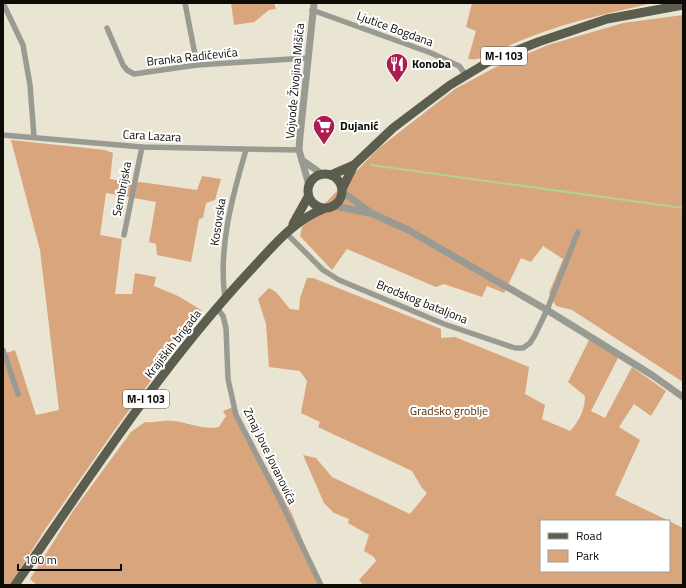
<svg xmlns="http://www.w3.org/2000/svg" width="686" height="588" font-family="'Titillium Web',sans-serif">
  <rect width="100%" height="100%" fill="#e9e5d2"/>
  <g fill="#d8a57d">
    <polygon points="231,3 274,3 276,9 269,10 254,22 234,25"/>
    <path d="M472,3H653C603,14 555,25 508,46C496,52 482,61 468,59L476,31L466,27Z"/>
    <polygon points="683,15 683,382 572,310 556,306 549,293 563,259 543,246 531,262 521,258 504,293 487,286 482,297 444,284 436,287 347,249 332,270 300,236 302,227 379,148 455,89 496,67 548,45 623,23"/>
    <polygon points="11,140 105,150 113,153 110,179 133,183 140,182 197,190 202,176 221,179 215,200 206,203 203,218 199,219 191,262 157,255 156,244 149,242 156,202 106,193 100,235 122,239 115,294 132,294 135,273 156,277 154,286 178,296 201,310 200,319 184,336 116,428 46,528 10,585 3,585 3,354 15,350 36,415 59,410 40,250"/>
    <path d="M307,278H313L441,329V338L455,337L529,367L525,394L545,405L542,419L570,431C579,422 585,409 585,396L568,382L592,334L618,358L591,411L605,418L632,367L666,391L651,416L634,404L619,427L640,440L615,495L669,521H541V571H669V521L683,528V585H363L359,580L376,561L374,557L364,551L369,535L348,523L349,519L334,513L324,503L303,455L316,458L332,477L410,514L427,493L422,488L412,471L318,427L320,422L301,413L307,381L300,371L269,367L266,324L258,299L269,288L276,292L290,309L299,310L300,298Z"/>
    <path d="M233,407L292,514L321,585H37L30,579L73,511L120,447L131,432L145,422C153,423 157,421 164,421C182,419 201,431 219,427L226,416L223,411Z"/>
  </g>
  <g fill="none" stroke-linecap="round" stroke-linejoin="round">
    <polyline stroke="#b1d197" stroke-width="2" points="371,165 683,208"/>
    <g stroke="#999a92" stroke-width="5.5">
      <polyline points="3,3 23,45 30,85 34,137"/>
      <polyline points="185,3 197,65"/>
      <polyline points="312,10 431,53 459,66 466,75"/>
      <polyline points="107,28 123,65 127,70 134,74 197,65 307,58"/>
      <polyline points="3,135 142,147 299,150"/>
      <polyline points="286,233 323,270 339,280 444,324 515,348 523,348 530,343 535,335 547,310 578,232"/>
      <polyline points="124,235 142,147"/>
      <path d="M225,298C218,249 232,197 246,150"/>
      <polyline points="217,308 223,316 226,328 228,379 236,415 277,494 321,585"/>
      <polyline points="3,350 18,394"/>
    </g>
    <g stroke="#999a92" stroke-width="7">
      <polyline points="302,160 322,174"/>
      <polyline points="309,185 299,150 300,136 314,3"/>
      <polyline points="343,192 371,213 408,230 547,310 652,375 683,397"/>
      <polyline points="335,206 369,213"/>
    </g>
    <g stroke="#5b5d4f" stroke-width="9">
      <circle cx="325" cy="191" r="17"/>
      <polyline points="331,175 354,165 393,128 450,85 490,61 538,42 607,19 683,5"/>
      <polyline points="342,189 354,165"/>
      <polyline points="293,224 308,197"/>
      <path d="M15,585C89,478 160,368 248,273C271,249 291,222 323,209"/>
    </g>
  </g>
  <defs>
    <g id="restaurant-pin" transform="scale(1.15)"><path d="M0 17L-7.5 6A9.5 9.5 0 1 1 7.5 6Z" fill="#ac1c53" stroke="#fff"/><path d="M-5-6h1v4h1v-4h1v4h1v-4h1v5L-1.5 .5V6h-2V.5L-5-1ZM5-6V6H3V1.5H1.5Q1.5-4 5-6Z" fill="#fff"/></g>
    <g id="supermarket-pin" transform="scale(1.15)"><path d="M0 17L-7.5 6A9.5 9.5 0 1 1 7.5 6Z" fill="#ac1c53" stroke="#fff"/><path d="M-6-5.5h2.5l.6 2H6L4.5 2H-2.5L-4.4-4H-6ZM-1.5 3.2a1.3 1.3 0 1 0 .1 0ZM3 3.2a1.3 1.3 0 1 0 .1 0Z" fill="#fff"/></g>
  </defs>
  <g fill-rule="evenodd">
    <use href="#restaurant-pin" x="397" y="64"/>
    <use href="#supermarket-pin" x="324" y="126"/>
  </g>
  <g text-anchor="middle" stroke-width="4" stroke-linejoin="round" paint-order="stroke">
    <g fill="#fff" stroke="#565451" stroke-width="1">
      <rect x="481" y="47" width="46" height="18" rx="3"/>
      <rect x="123" y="390" width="46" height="18" rx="3"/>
    </g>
    <g font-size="11" font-weight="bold" fill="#0d0b06">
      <text x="504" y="60">M-I 103</text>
      <text x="146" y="403">M-I 103</text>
    </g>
    <g font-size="12" fill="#0d0b06" stroke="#fff">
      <text transform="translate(395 29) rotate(20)" y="4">Ljutice Bogdana</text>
      <text transform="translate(192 57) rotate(-6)" y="4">Branka Radičevića</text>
      <text transform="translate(295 81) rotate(-85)" y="4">Vojvode Živojina Mišića</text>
      <text transform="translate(152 136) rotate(3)" y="4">Cara Lazara</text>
      <text transform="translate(122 189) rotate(-79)" y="4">Sembrijska</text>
      <text transform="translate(218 222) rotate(-81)" y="4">Kosovska</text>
      <text transform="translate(422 302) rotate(22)" y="4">Brodskog bataljona</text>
      <text transform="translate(173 344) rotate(-52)" y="4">Krajiških brigada</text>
      <text transform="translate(270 456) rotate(64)" y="4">Zmaj Jove Jovanovića</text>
    </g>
    <g font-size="12" font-weight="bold" fill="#0d0b06" stroke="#fff" text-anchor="start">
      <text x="412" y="68">Konoba</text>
      <text x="340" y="130">Dujanić</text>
    </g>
    <g font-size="12" fill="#55310f" stroke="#fff">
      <text x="449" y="415">Gradsko groblje</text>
    </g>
  </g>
  <rect width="686" height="588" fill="none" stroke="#0d0b06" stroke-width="8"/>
  <rect x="540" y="520" width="130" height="52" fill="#ffffff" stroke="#9e9d9b"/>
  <rect x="548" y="533" width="20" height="6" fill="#5b5d4f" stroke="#9e9d9b"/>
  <text x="576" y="540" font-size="12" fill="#0d0b06">Road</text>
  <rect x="548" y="550" width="20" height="12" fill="#d8a57d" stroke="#9e9d9b"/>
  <text x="576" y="560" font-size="12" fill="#0d0b06">Park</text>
  <path d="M18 564v6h103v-6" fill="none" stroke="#0d0b06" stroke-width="2"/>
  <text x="24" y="564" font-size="12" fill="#0d0b06" stroke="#ffffff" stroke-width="3" paint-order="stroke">100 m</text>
</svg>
